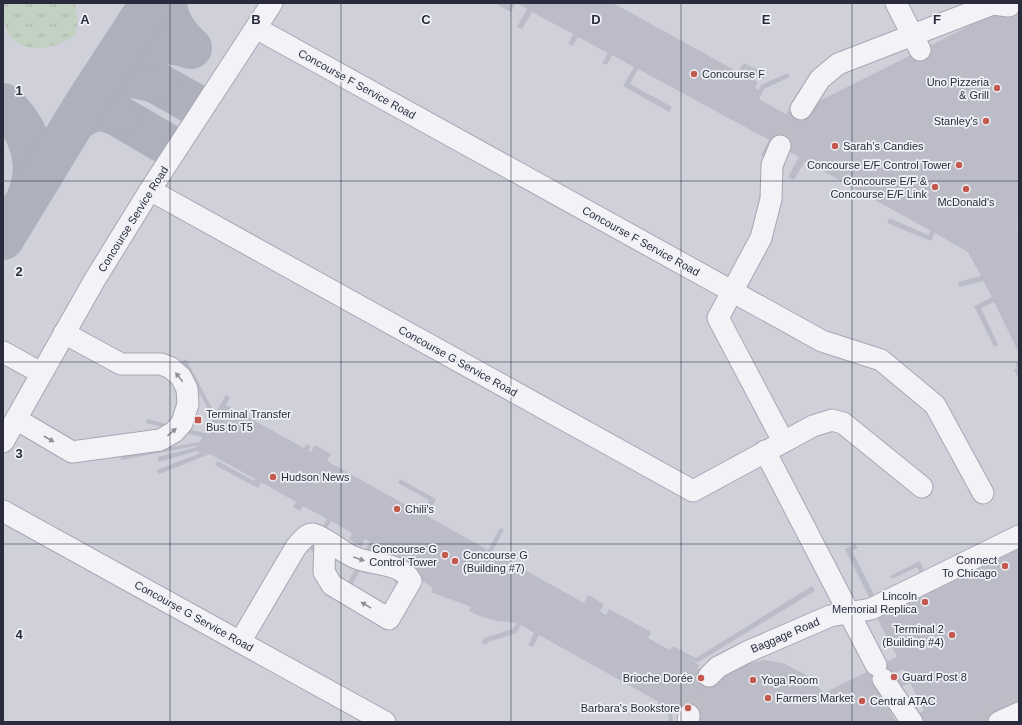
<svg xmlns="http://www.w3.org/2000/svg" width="1022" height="725" font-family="Arial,sans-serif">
  <defs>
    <pattern id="grass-tufts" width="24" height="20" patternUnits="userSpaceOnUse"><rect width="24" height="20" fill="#c2d1c2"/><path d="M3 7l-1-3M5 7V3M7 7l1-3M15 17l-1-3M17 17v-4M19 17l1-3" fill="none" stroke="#a7b4a8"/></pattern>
  </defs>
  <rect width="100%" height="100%" fill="#e0e1e8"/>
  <rect fill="#cfd0da" x="3" y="3" width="1016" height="719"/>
  <path fill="url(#grass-tufts)" d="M3,3H75L78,20L75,35C57,48 27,56 10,36C4,27 3,13 3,3Z"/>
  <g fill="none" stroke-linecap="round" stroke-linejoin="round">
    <g stroke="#aeb0bc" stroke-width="42">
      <polyline points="155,82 194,104"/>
      <path d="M93,93C118,73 125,74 155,82C136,62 128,53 137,24"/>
      <path d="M3,104C29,128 42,162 28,197"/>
      <polyline points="117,115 168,145"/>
      <path d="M72,125C85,111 99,106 117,115C81,79 122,45 161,43C171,43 182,45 191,48C178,36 167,22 166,3"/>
      <polyline points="3,239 87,101 151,3"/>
    </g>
  </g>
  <g fill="#bbbcc7" fill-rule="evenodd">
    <polygon points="495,3 505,3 510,5 511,3 613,3 738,72 743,63 765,73 765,78 761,78 745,69 742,74 758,82 755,88 758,90 761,85 788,73 790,77 764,89 759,99 789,116 1015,3 1019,3 1019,213 1017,228 1019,233 1019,353 994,302 981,308 998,345 994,347 974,306 992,297 983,281 959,287 958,282 981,276 968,252 935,233 931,241 887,223 889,218 928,235 931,231 805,161 794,180 788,177 799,157 774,143 765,158 761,155 769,140 638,69 630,84 672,107 669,112 623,86 634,67 612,55 607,65 602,63 608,53 578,37 573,46 568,44 573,34 532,12 522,29 517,27 527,9 516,3 511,12"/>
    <path d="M186,359L213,410L216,412L226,395L230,397L226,405L304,448L307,444L311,446L308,450L311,452L315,445L331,454L327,461L422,514L429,500L398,483L400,479L436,499L427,516L488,550L500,528L504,530L492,552L584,603L588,595L604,604L600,611L606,615L609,609L651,632L648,638L670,650L673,646L696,658L812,586L815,591L697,663L686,658L699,665L698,668L709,676L741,665L764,660L783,663L808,676L824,693L897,657L877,618L879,617L845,549L855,544L858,548L852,551L884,615L930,593L917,567L892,579L890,576L920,561L934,591L1019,549V710L995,722H908L924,710L910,683L883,696L896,722H695V719L676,708L674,710L664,705L672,710L673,722H669L668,712L657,706L659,702L539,635L533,647L528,645L534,633L521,625L516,633L488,642L486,645L481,643L484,638L513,629L517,623L497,621L482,617L469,611L471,607L431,592L433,588L419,579L402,560L387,552L380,559L401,581L397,584L372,559L382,549L374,545L342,604L337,602L370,542L365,539L361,546L349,539L352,533L331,521L314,553L310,550L327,519L303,506L300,511L293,507L296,502L261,482L258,488L217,466L215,465L218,461L254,481L255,479L210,454L159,474L157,470L200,453L197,451L158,462V457L197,447L195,446L121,460V455L200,442L202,437L146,423L147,419L205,433L214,415L210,413L182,361ZM903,669L906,675L879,688L876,682Z"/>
    <polygon points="1019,361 1019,377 1018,377 1014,370 1017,368 1015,364"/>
  </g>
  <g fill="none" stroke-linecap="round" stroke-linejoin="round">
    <g stroke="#bcbdc6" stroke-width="21" stroke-dasharray="21 10" stroke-linecap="butt">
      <polyline points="780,146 801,109"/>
      <polyline points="689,715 690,705 709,676"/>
      <polyline points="976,722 1019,701"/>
    </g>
    <g stroke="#a6a7b2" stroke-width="23">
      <g id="minor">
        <polyline points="896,3 920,50"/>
        <polyline points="256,28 822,341 881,360 935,405 983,493"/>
        <polyline points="801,109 820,79 838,64 993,4 1009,6"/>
        <polyline points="780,146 772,165 771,199 761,238 718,318 783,441"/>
        <polyline points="150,190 693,491 813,426 832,420 843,423 922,487"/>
        <polyline points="3,352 41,373"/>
        <polyline points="16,419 72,452 160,440 174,432 182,423 188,404 187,389 181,377 171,368 161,364 121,364 64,333"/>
        <polyline points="3,442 94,281 150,190 272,3"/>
        <polyline points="765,451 876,665"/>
        <polyline points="3,511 385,722"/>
        <path d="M240,642L296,547C300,543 306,533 313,534C324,536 344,554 356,558C373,565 403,563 411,581L389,619L332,585L324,572L325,540"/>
        <polyline points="709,676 718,667 747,652 830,616 871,609 1019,536"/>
        <polyline points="883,679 912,722"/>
        <polyline points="688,722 689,715"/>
        <polyline points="999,722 1019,713"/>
      </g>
    </g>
    <use href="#minor" stroke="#f3f3f7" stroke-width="21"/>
  </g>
  <defs><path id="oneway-solid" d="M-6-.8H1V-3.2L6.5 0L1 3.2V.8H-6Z"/></defs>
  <g fill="#8e909a">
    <use href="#oneway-solid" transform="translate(179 377) rotate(-128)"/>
    <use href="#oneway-solid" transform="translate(172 432) rotate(-41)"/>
    <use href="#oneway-solid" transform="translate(49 439) rotate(30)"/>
    <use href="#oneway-solid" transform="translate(359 559) rotate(19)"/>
    <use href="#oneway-solid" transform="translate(366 605) rotate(-149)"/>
  </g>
  <path fill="none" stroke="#2a2c3e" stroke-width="1" stroke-opacity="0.55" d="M170,3V722M341,3V722M511,3V722M681,3V722M852,3V722M3,181H1019M3,362H1019M3,544H1019"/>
  <g fill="#c35a4f" stroke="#f0f1f6" stroke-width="1.5">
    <circle cx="694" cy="74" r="4"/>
    <circle cx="997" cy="88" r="4"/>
    <circle cx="986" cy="121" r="4"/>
    <circle cx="835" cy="146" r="4"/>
    <circle cx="959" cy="165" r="4"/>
    <circle cx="935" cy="187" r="4"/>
    <circle cx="966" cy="189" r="4"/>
    <rect x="194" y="416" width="8" height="8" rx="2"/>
    <circle cx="273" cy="477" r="4"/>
    <circle cx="397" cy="509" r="4"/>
    <circle cx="445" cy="555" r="4"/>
    <circle cx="455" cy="561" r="4"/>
    <circle cx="1005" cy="566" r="4"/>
    <circle cx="925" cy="602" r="4"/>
    <circle cx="952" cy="635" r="4"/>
    <circle cx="894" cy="677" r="4"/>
    <circle cx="701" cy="678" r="4"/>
    <circle cx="753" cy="680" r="4"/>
    <circle cx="768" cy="698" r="4"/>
    <circle cx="862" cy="701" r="4"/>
    <circle cx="688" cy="708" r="4"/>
  </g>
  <g text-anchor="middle" stroke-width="3.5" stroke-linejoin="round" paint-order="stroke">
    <g font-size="11" fill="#2a2c3e" stroke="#f0f1f6" text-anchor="start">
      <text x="702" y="78">Concourse F</text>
      <text x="989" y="86" text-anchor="end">Uno Pizzeria<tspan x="989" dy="13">&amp; Grill</tspan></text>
      <text x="978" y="125" text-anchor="end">Stanley's</text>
      <text x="843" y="150">Sarah’s Candies</text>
      <text x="951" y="169" text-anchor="end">Concourse E/F Control Tower</text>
      <text x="927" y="185" text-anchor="end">Concourse E/F &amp;<tspan x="927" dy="13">Concourse E/F Link</tspan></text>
      <text x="966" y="206" text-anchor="middle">McDonald's</text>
      <text x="206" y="418">Terminal Transfer<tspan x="206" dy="13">Bus to T5</tspan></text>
      <text x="281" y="481">Hudson News</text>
      <text x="405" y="513">Chili's</text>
      <text x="437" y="553" text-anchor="end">Concourse G<tspan x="437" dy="13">Control Tower</tspan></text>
      <text x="463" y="559">Concourse G<tspan x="463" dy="13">(Building #7)</tspan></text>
      <text x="997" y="564" text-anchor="end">Connect<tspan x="997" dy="13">To Chicago</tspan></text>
      <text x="917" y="600" text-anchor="end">Lincoln<tspan x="917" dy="13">Memorial Replica</tspan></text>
      <text x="944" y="633" text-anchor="end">Terminal 2<tspan x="944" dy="13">(Building #4)</tspan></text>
      <text x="902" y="681">Guard Post 8</text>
      <text x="693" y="682" text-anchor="end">Brioche Dorée</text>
      <text x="761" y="684">Yoga Room</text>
      <text x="776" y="702">Farmers Market</text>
      <text x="870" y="705">Central ATAC</text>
      <text x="680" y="712" text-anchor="end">Barbara's Bookstore</text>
    </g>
    <g font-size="11" fill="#2a2c3e" stroke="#f0f1f6">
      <text transform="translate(357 84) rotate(29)" y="4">Concourse F Service Road</text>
      <text transform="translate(133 219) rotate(-58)" y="4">Concourse Service Road</text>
      <text transform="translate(641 241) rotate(29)" y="4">Concourse F Service Road</text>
      <text transform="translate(458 361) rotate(29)" y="4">Concourse G Service Road</text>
      <text transform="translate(194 616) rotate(29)" y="4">Concourse G Service Road</text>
      <text transform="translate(785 635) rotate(-23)" y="4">Baggage Road</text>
    </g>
  </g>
  <g font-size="13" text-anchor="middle" font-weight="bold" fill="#2a2c3e" stroke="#f0f1f6" stroke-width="3.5" stroke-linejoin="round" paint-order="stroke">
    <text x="85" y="24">A</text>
    <text x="256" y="24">B</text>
    <text x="426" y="24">C</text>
    <text x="596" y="24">D</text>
    <text x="766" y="24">E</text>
    <text x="937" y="24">F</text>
    <text x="19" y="95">1</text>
    <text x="19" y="276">2</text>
    <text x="19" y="458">3</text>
    <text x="19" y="639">4</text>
  </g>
  <rect width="1022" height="725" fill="none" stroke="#2a2c3e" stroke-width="8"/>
</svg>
